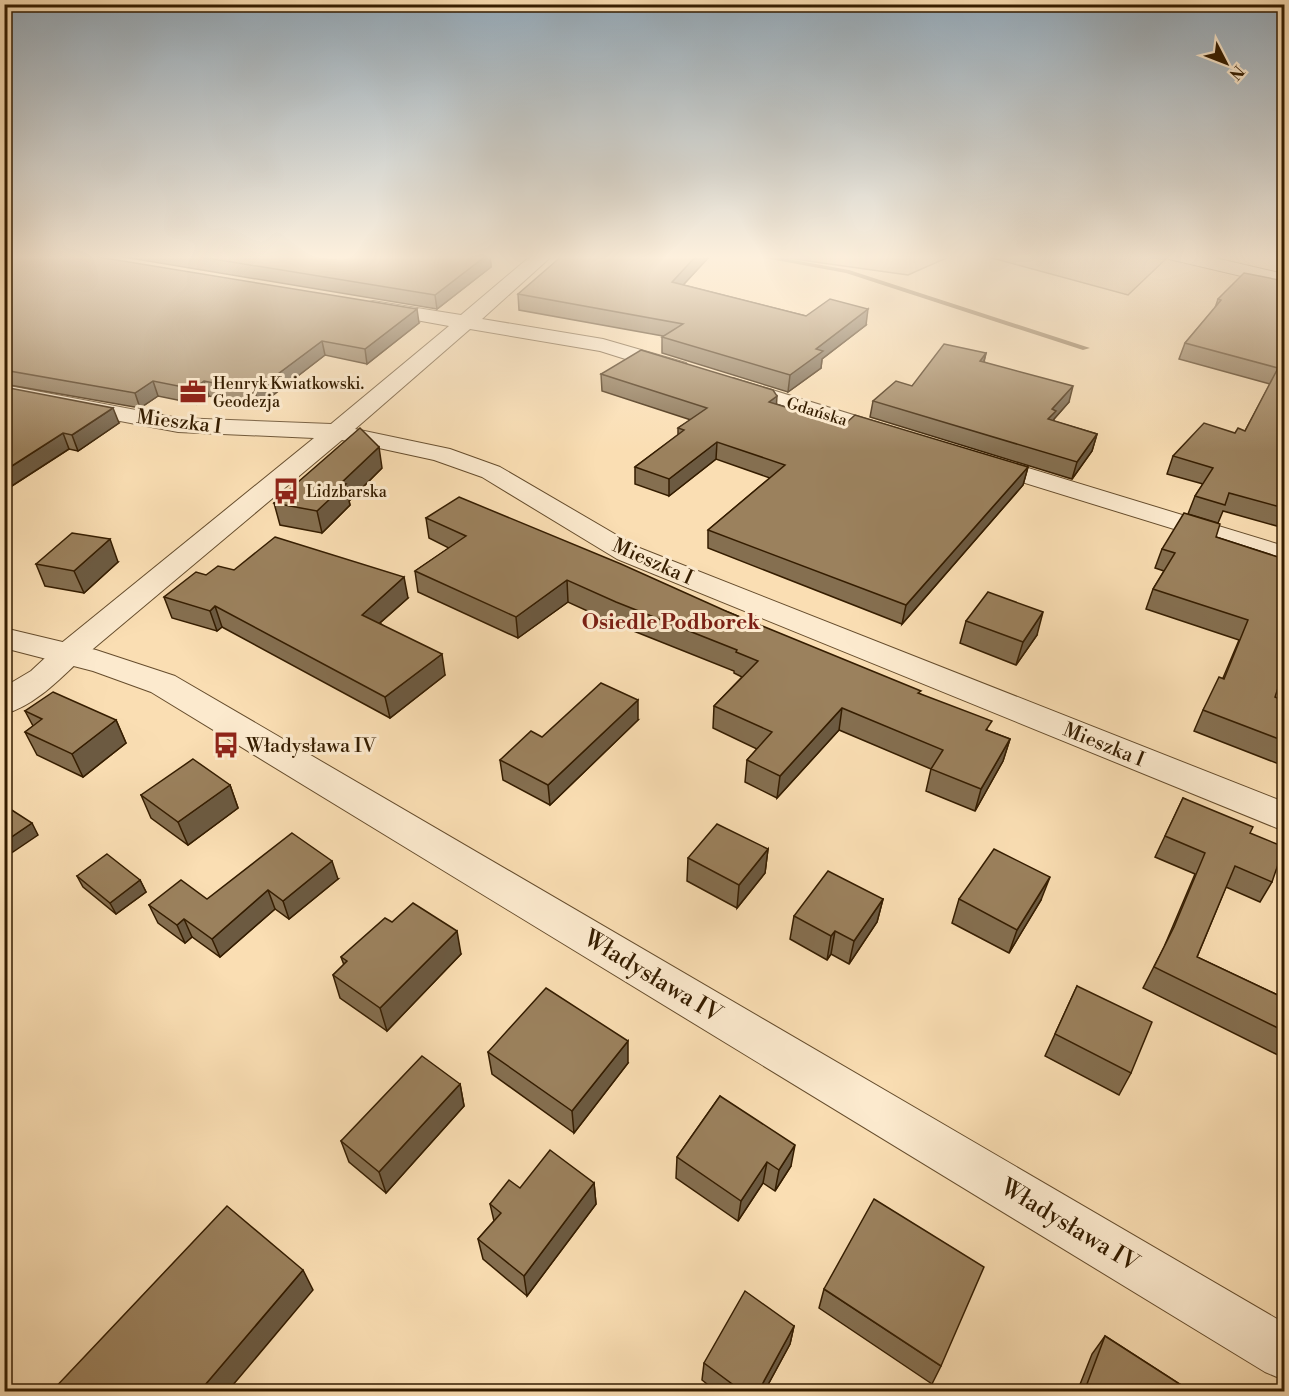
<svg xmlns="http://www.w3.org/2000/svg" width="1289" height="1396" font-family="'Libre Bodoni',serif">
  <rect width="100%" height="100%" fill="#fadeb3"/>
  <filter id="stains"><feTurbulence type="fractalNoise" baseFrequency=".00333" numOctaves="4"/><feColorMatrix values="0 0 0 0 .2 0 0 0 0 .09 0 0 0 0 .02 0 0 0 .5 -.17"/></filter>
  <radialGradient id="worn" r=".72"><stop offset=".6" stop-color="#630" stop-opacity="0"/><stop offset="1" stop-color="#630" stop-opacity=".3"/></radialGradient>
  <g fill="#d9bd95" stroke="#876d4a" stroke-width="1.5">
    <polygon points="765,255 953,255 908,275"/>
    <polygon points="981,255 1170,255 1128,295"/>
  </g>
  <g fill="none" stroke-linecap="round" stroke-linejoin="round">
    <polygon fill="#836947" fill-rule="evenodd" points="748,255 766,255 849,270 1090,348 1083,350 846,273"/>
    <g stroke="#664d2d" stroke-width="2">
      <g id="minor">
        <path d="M532,255H553L482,319L603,339L686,363L689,368L686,373L678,375L670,373L600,351L470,329L355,429L450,449L500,467L637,547L1284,802V831L617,559L482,477L434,460L342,440L81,659C59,680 34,706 4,714V687L31,671L59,645L314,438L178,432L4,399V385L178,418L331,424L449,326L366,311L363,307L366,303L373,301L461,315Z"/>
        <polygon points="1167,255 1202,255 1284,274 1284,286 1169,259"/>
        <polygon points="733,378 899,429 902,434 899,439 890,441 881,439 725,390 722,385 725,380"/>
        <polygon points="982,454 1284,546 1284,563 973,467 969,462 973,457"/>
      </g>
    </g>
    <g stroke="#664d2d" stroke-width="2">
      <polygon id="tertiary" points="4,628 96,650 175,676 1284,1323 1284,1380 1265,1372 151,692 93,671 4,648"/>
    </g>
    <use href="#minor" fill="#fceace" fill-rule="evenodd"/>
    <use href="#tertiary" fill="#fceace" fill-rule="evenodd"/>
  </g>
  <g fill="#856f50" stroke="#351d00" stroke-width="1.5">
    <polygon points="4,255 419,323 367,364 325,355 259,406 209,396 197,404 158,396 140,408 4,384"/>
    <polygon points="112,255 490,255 491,267 437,309"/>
    <polygon points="708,258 683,285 806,316 866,325 822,359 821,368 788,392 662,353 662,337 663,336 519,310 518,294"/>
    <polygon points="1284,281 1284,528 1223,511 1218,523 1188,514 1195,496 1203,484 1167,474 1173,456 1235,433 1245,431 1270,384 1179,359 1185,343 1215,308 1218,299"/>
    <polygon points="986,353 984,362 1069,402 1054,419 1053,421 1097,434 1092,451 1072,479 870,417 873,401 912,386"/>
    <polygon points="601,374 776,404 844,425 1028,467 1023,485 902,624 708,548 708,530 770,478 716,459 669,496 635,484 635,467 678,435 678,428 691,420 602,391"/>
    <polygon points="4,387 119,423 78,451 69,449 4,491"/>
    <polygon points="382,468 349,501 350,505 322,533 280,525 274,503"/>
    <polygon points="426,518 728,612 920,694 989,731 1010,739 1003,761 975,811 926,791 931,769 839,730 777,798 745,782 747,760 757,749 713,728 714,706 742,677 734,673 734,671 616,624 568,602 518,638 418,592 415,571 449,548 429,538"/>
    <polygon points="1216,537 1284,559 1275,697 1284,701 1284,766 1194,731 1203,710 1223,678 1239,640 1146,609 1153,589 1164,571 1155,568 1162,549"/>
    <polygon points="118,562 84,593 45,586 36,564"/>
    <polygon points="234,570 408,598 380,623 445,675 390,718 222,627 217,631 172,618 164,597 206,575"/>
    <polygon points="966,621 1037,635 1016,665 960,643"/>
    <polygon points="25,711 116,720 126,743 83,777 37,755 25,732 33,726"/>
    <polygon points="638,720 550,805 503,780 500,760 542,737"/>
    <polygon points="230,785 238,808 188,845 151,818 141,795"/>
    <polygon points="1183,798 1250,833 1272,882 1260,902 1226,887 1197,957 1284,998 1284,1058 1143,988 1164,947 1195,874 1155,857"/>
    <polygon points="768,849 765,873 737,908 687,881 688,858"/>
    <polygon points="77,876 140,880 146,892 116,914 83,887"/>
    <polygon points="338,879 289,919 275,909 220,957 192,937 185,943 158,923 149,905 207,899"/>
    <polygon points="883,899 877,922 849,964 831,954 827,960 790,939 794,916"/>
    <polygon points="959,899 1041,900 1009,953 952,923"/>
    <polygon points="392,922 461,954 387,1031 340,998 333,975 344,965 341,957"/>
    <polygon points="1077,986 1131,1073 1119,1095 1045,1056"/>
    <polygon points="488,1052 628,1063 574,1133 492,1074"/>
    <polygon points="460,1084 464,1106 386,1193 349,1162 341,1141"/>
    <polygon points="720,1096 791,1166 775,1191 763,1183 738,1221 676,1178 677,1157"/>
    <polygon points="594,1183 596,1204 527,1296 483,1259 478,1239 494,1221 490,1204 520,1188"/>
    <polygon points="824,1289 941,1366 932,1384 819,1308"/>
    <polygon points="794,1326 790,1344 764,1392 717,1392 702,1380 704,1363"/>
    <polygon points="1105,1336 1192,1392 1077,1392 1092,1354"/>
  </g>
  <g fill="#6c5a41" stroke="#351d00" stroke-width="1.5">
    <polygon points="487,255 490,255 491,267 437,309 435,295"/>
    <polygon points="697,255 708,255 708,258 672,297 672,282"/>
    <polygon points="417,309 419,323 367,364 365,349"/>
    <polygon points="868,309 866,325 822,359 821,368 788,392 790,375 816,349"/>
    <polygon points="322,341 325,355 259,406 255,391"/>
    <polygon points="986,353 982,368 980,361"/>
    <polygon points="153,381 158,396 140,408 135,393"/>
    <polygon points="204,381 209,396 197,404 193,389"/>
    <polygon points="1073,386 1069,402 1054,419 1052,427 1048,419 1052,409"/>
    <polygon points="777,396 776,412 769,402"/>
    <polygon points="113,408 119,423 78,451 72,435"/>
    <polygon points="63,433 69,449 4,491 4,471"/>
    <polygon points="1097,434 1092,451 1072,479 1077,462"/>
    <polygon points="717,442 716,459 669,496 669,479"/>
    <polygon points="379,447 382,468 349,501 350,505 322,533 317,511 341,483"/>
    <polygon points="1028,467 1023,485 902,624 906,605"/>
    <polygon points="110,539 118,562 84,593 74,571"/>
    <polygon points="404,577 408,598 366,635 362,615"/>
    <polygon points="567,580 568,602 518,638 516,617"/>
    <polygon points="215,606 222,627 217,631 210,611"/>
    <polygon points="1043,612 1037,635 1016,665 1023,642"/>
    <polygon points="442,654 445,675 390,718 385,697"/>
    <polygon points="638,700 638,720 550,805 548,785"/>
    <polygon points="842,708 839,730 777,798 780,776"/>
    <polygon points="116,720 126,743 83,777 72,754"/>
    <polygon points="1010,739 1003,761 975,811 981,789"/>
    <polygon points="230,785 238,808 188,845 178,822"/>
    <polygon points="32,823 38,835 7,856 4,851 4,842"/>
    <polygon points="768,849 765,873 737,908 739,885"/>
    <polygon points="332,861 338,879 289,919 283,901"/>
    <polygon points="1050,877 1041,900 1009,953 1017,930"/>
    <polygon points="140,880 146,892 116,914 110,903"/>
    <polygon points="268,890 275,909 220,957 212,939"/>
    <polygon points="883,899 877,922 849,964 854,941"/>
    <polygon points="184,919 192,937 185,943 177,925"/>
    <polygon points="457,931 461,954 387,1031 380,1008"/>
    <polygon points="835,931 831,954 827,960 831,936"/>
    <polygon points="628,1041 628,1063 574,1133 572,1111"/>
    <polygon points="460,1084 464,1106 386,1193 379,1172"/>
    <polygon points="795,1145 791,1166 775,1191 779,1170"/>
    <polygon points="767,1162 763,1183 738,1221 741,1201"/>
    <polygon points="594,1183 596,1204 527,1296 524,1276"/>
    <polygon points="303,1270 313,1290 227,1392 199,1392"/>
    <polygon points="794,1326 790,1344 764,1392 758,1392"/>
  </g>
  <g fill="#9b815d" stroke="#351d00" stroke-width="1.5">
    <polygon points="4,255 86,255 417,309 365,349 322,341 255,391 204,381 193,389 153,381 135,393 4,370"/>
    <polygon points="189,255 487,255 435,295"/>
    <polygon points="563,255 697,255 672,282 806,316 830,299 868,309 816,349 823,351 790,375 662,337 683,324 518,294"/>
    <polygon points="1244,273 1284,281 1284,508 1229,493 1225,505 1195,496 1213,468 1173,456 1204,423 1235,433 1238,428 1245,431 1278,368 1185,343 1221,300 1218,299"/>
    <polygon points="944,344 986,353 980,361 1073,386 1052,409 1056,411 1048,419 1097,434 1077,462 873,401 896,381 912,386"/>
    <polygon points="641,350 773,390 777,396 769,402 844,425 855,415 1028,467 906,605 708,530 785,465 717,442 669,479 635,467 684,430 678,428 707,408 601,374"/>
    <polygon points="4,387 113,408 72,435 63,433 4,471"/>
    <polygon points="360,428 379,447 341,483 346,484 317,511 274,503"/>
    <polygon points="459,497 621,564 728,612 921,691 918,693 992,721 986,730 1010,739 981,789 931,769 943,750 842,708 780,776 747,760 772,732 714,706 758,661 736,652 737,650 616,602 567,580 516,617 415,571 466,536 426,518"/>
    <polygon points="1184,513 1220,524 1216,537 1284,559 1284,670 1275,697 1284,701 1284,741 1203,710 1219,677 1224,679 1248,620 1153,589 1175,553 1162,549"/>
    <polygon points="72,533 110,539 74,571 36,564"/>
    <polygon points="275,537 404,577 362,615 442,654 385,697 215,606 210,611 164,597 196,572 206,575 218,566 234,570"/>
    <polygon points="988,592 1043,612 1023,642 966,621"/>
    <polygon points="601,683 638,700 548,785 500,760 531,731 542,737"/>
    <polygon points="53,692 116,720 72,754 25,732 42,719 25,711"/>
    <polygon points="193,759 230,785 178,822 141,795"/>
    <polygon points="1183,798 1253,827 1250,833 1284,847 1272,882 1235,866 1197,957 1284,998 1284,1031 1154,967 1174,927 1205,853 1165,836"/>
    <polygon points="4,805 32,823 4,842"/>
    <polygon points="717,824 768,849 739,885 688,858"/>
    <polygon points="292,833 332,861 283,901 268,890 212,939 184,919 177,925 149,905 181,880 207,899"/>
    <polygon points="994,849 1050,877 1017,930 959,899"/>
    <polygon points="107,854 140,880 110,903 77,876"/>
    <polygon points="828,871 883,899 854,941 835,931 831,936 794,916"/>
    <polygon points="413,903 457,931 380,1008 333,975 347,961 341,957 385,918 392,922"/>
    <polygon points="1077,986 1152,1022 1131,1073 1055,1034"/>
    <polygon points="546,988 628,1041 572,1111 488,1052"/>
    <polygon points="422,1056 460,1084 379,1172 341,1141"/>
    <polygon points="720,1096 795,1145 779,1170 767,1162 741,1201 677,1157"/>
    <polygon points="550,1150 594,1183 524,1276 478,1239 501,1213 490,1204 509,1180 520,1188"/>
    <polygon points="874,1199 984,1267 941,1366 824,1289"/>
    <polygon points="227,1206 303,1270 199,1392 51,1392"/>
    <polygon points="745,1291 794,1326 758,1392 743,1392 704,1363"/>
    <polygon points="1105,1336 1192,1392 1084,1392"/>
  </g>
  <linearGradient id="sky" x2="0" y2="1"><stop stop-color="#94aaba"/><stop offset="0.57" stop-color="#fdf0dd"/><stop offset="1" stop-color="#fdf0dd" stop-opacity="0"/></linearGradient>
  <rect width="1289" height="451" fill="url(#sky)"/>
  <defs>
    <g id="office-bare" transform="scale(2.07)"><path d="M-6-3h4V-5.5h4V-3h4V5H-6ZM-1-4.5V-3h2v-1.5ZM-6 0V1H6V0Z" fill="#8f2418" stroke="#fceace" stroke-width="2.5" paint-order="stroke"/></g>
    <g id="bus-bare" transform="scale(2.07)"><path d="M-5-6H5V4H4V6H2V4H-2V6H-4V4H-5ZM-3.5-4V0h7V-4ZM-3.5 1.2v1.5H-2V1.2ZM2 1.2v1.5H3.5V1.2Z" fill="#8f2418" stroke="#fceace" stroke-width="2.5" paint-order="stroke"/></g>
  </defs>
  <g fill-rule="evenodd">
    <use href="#office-bare" x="193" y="392"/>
    <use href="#bus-bare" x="286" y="491"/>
    <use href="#bus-bare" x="226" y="745"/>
  </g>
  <g text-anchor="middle" stroke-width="6" stroke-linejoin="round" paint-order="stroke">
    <g font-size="16" fill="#351d00" stroke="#fceace" text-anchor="start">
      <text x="213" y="389">Henryk Kwiatkowski.<tspan x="213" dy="18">Geodezja</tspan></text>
      <text x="306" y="497">Lidzbarska</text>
    </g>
    <g font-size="16" fill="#351d00" stroke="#fceace">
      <text transform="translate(817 411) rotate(17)" y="6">Gdańska</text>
    </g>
    <g font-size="20" fill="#351d00" stroke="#fceace">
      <text transform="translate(179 421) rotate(7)" y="7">Mieszka I</text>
      <text transform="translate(653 561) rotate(24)" y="7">Mieszka I</text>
      <text transform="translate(1104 744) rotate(22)" y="7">Mieszka I</text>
    </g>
    <g font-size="20" fill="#351d00" stroke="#fceace" text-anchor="start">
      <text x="246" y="752">Władysława IV</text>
    </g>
    <g font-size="21" font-weight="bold" fill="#7a1f14" stroke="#fceace">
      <text x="671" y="629">Osiedle Podborek</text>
    </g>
    <g font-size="24" fill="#351d00" stroke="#fceace">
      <text transform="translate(653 976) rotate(31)" y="8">Władysława IV</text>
      <text transform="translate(1070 1225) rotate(31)" y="8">Władysława IV</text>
    </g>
  </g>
  <rect width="1289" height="1396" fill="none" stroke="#fadeb3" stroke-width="24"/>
  <rect x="6" y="6" width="1277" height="1384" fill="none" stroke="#351d00" stroke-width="3"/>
  <rect x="12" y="12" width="1265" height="1372" fill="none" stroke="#351d00" stroke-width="1.5"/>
  <g transform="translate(1226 63) rotate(132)" stroke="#fceace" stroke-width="4.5" paint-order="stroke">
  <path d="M0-4.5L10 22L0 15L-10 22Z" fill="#351d00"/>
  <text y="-9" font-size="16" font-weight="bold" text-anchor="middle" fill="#351d00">N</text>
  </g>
  <rect width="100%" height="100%" filter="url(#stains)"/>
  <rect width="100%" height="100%" fill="url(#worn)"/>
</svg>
